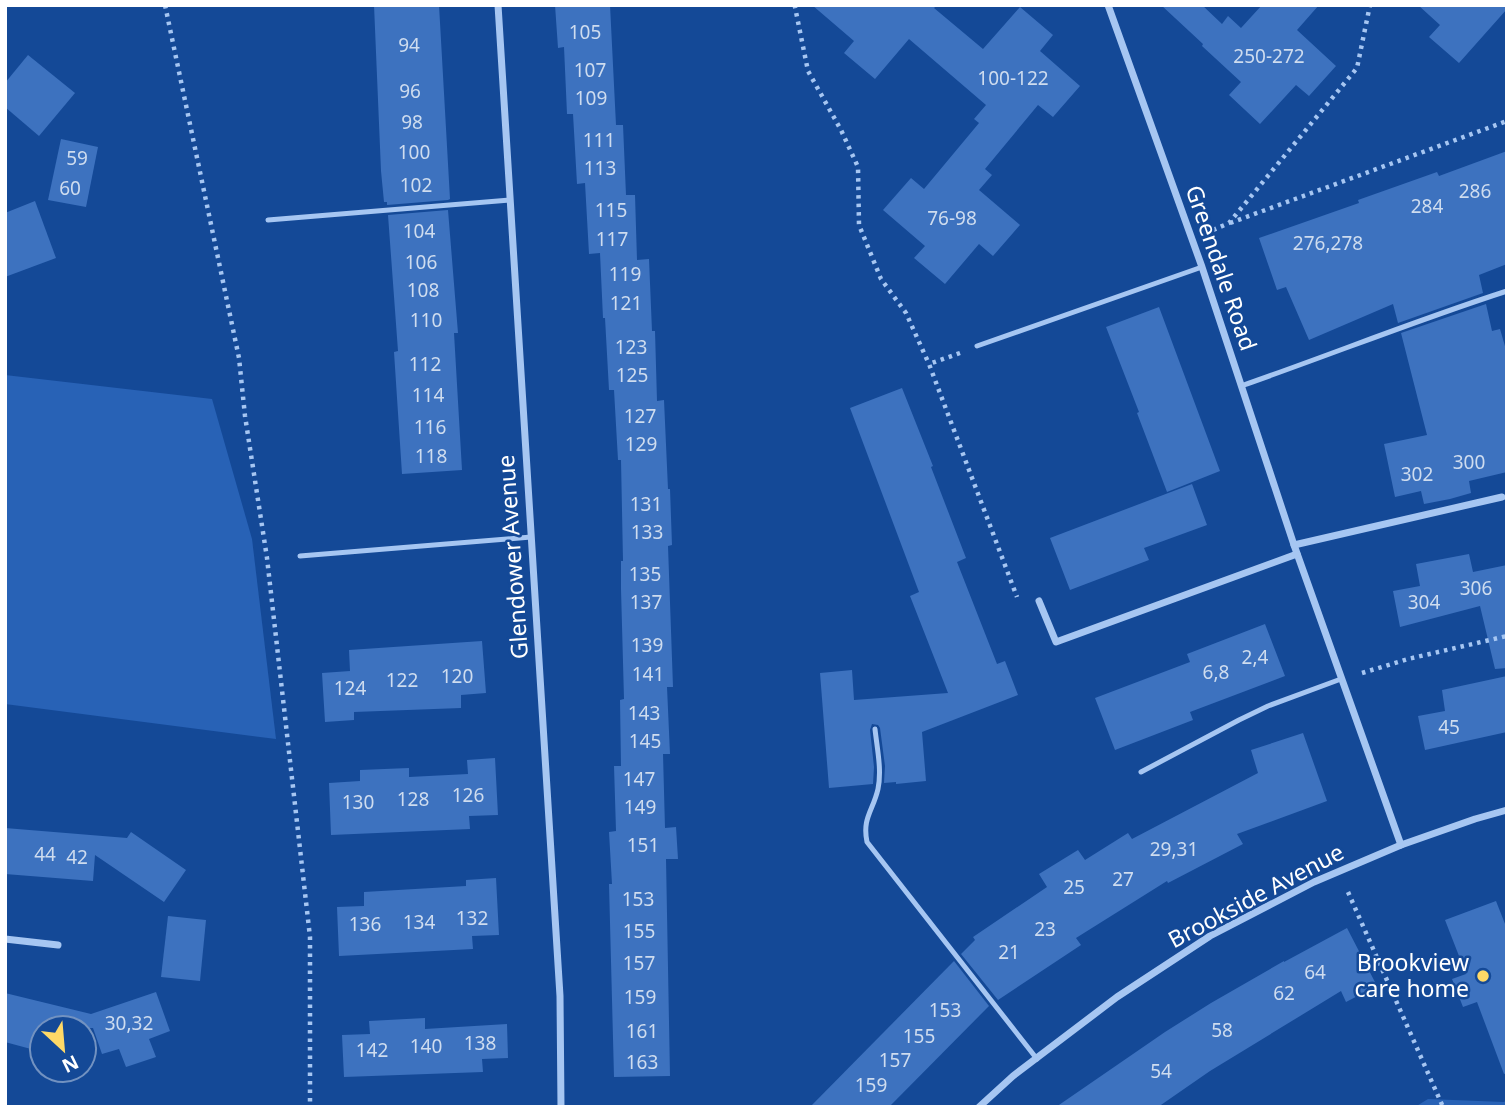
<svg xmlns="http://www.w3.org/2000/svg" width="1512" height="1112" font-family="'Noto Sans',sans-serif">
  <rect width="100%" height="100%" fill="#144997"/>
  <g fill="#2862b6">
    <polygon points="5,375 212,399 252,539 276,739 5,704"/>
    <polygon points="1428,1099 1504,1102 1507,1100 1507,1107 1415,1107"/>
  </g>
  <g fill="#3d72bf">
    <polygon points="374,5 439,5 450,199 448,200 387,205 387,202 384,202 381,171"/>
    <polygon points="555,5 610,5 616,125 623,125 626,195 635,195 637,260 649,259 652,331 655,331 657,401 664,400 668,489 670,489 672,545 668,546 673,687 667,687 670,754 663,754 665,828 676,827 678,859 666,859 670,1076 614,1077 609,884 612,884 609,832 616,831 614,766 621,766 620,700 624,699 621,589 621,561 623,561 621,460 618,460 614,390 609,390 605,318 603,318 600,253 589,254 585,183 577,184 573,114 567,114 564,47 558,48"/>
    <polygon points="812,5 937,5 934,8 983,49 1020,7 1053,35 1040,51 1080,86 1053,117 1038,105 985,169 992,175 979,190 1020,225 993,256 979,244 945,284 914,258 925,246 883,210 911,178 924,189 979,123 974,119 986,105 909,39 875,79 844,53 854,41"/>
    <polygon points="1161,5 1202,5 1222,24 1228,16 1241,28 1262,5 1319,5 1297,30 1336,66 1309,96 1296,85 1260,124 1229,95 1241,82 1202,46 1203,44"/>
    <polygon points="1418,5 1507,5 1507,9 1459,63 1429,37 1440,25"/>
    <polygon points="28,55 75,93 39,136 5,107 5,83"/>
    <polygon points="61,139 98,147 86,207 48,200"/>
    <polygon points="1507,151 1507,264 1479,275 1483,293 1398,323 1393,304 1309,340 1286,287 1277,290 1259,238 1359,203 1358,200 1437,172 1439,176"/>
    <polygon points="35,201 56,258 5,277 5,213"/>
    <polygon points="448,210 458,333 454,333 462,470 402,474 394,352 398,351 388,215"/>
    <polygon points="1486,304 1492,331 1500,329 1507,353 1507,472 1469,481 1471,493 1450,499 1424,504 1421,491 1395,497 1384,444 1427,435 1401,333"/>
    <polygon points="1159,307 1220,471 1167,492 1137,413 1139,412 1106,327"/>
    <polygon points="902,388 933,466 931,467 966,558 957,562 997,664 1005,661 1018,695 922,732 926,781 896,784 896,782 884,783 885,766 880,728 878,725 872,724 870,730 874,767 873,784 829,788 820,673 852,670 854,700 948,693 910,596 919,592 850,408"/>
    <polygon points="1192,484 1207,525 1144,548 1149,560 1070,590 1050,538"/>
    <polygon points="1469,554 1473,572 1507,565 1507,668 1495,669 1480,606 1400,627 1393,591 1420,586 1416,564"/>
    <polygon points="1265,624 1285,676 1190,712 1193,720 1115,750 1095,698 1190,662 1187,654"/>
    <polygon points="482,641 486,693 461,695 461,708 354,712 354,720 325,722 322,673 350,671 349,650"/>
    <polygon points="1507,676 1507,732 1425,750 1418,716 1445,711 1442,690"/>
    <polygon points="1303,733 1327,801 1237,834 1243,844 1168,883 1167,881 1076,938 1081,945 998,1000 961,954 975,940 973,937 1047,887 1039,874 1078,850 1085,860 1128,833 1132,839 1258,773 1251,750"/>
    <polygon points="495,758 498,815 469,816 470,829 331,835 329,783 360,781 360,770 409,768 409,777 468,774 467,760"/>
    <polygon points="5,828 127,838 131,832 186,870 164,902 95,855 93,881 5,874"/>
    <polygon points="496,878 499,935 472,936 473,949 339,956 337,907 364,906 364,892 466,886 466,880"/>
    <polygon points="1496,901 1507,929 1507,1073 1504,1074 1477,1002 1463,1007 1452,979 1466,974 1445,920"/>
    <polygon points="168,916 206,920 200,981 161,977"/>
    <polygon points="1347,928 1377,986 1346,1002 1341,991 1210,1071 1158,1107 1056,1107 1165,1032 1211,1003 1284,961 1284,962"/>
    <polygon points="954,961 989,1006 889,1107 810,1107"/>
    <polygon points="156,992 170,1031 149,1039 156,1057 126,1067 119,1049 102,1054 93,1028 42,1028 42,1052 5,1042 5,993 91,1014"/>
    <polygon points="425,1018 425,1029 507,1024 508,1058 482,1059 483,1072 344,1077 342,1035 370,1034 369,1021"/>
  </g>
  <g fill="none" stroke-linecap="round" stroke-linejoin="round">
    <g stroke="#a6c6f2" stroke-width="4.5" stroke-dasharray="3.5 5" stroke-linecap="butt">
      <polyline points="165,5 239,358 245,416 267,558 310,937 310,1107"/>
      <polyline points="796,5 795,7 808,71 841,130 858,167 859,225 881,279 906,313 929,364"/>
      <polyline points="1230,223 1507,121"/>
      <polyline points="1213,230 1229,223 1357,68 1370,5"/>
      <polyline points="960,353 929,364 1017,597"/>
      <polyline points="1362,673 1408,659 1507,636"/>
      <polyline points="1348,892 1443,1107"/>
    </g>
    <g stroke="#a6c6f2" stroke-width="5">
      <polyline points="268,220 510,200"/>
      <polyline points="977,346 1202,267"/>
      <path d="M1241,386C1330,355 1417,320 1507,291"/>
      <polyline points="300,556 531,537"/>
      <path d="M875,729C877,748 882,770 878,789C873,811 862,818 867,842L1037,1059"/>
      <polyline points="1141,772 1239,720 1268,706 1341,679"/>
    </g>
    <g stroke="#a6c6f2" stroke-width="7">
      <polyline points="498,5 560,996 561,1107"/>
      <polyline points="1108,5 1202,267 1294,545 1401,845"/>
      <polyline points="1294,545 1502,497"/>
      <polyline points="1039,601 1056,642 1297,554"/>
      <polyline points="5,939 58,945"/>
      <polyline points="979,1107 1013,1076 1117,997 1210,936 1314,882 1401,845 1475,819 1507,810"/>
    </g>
  </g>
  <circle fill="#ffd967" stroke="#144997" stroke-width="2.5" cx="1483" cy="976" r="7"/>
  <g text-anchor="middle" stroke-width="5" stroke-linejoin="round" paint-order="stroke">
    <g font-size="19" fill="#cedcef">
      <text x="585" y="39">105</text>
      <text x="409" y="52">94</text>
      <text x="1269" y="63">250-272</text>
      <text x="590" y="77">107</text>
      <text x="1013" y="85">100-122</text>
      <text x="410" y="98">96</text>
      <text x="591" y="105">109</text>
      <text x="412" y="129">98</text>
      <text x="599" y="147">111</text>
      <text x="414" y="159">100</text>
      <text x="77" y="165">59</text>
      <text x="600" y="175">113</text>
      <text x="416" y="192">102</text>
      <text x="70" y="195">60</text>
      <text x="1475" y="198">286</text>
      <text x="1427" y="213">284</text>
      <text x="611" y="217">115</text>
      <text x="952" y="225">76-98</text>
      <text x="419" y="238">104</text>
      <text x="612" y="246">117</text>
      <text x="1328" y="250">276,278</text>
      <text x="421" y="269">106</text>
      <text x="625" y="281">119</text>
      <text x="423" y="297">108</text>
      <text x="626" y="310">121</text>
      <text x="426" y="327">110</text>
      <text x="631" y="354">123</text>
      <text x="425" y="371">112</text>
      <text x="632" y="382">125</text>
      <text x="428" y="402">114</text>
      <text x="640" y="423">127</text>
      <text x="430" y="434">116</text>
      <text x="641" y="451">129</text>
      <text x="431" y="463">118</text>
      <text x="1469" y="469">300</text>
      <text x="1417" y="481">302</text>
      <text x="646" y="511">131</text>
      <text x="647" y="539">133</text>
      <text x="645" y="581">135</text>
      <text x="1476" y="595">306</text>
      <text x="646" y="609">137</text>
      <text x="1424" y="609">304</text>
      <text x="647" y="652">139</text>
      <text x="1255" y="664">2,4</text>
      <text x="1216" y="679">6,8</text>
      <text x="648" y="681">141</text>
      <text x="457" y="683">120</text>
      <text x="402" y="687">122</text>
      <text x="350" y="695">124</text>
      <text x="644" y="720">143</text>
      <text x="1449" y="734">45</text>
      <text x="645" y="748">145</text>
      <text x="639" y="786">147</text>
      <text x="468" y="802">126</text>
      <text x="413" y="806">128</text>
      <text x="358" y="809">130</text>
      <text x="640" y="814">149</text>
      <text x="643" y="852">151</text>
      <text x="1174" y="856">29,31</text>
      <text x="45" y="861">44</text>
      <text x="77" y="864">42</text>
      <text x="1123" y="886">27</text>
      <text x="1074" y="894">25</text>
      <text x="638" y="906">153</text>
      <text x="472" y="925">132</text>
      <text x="419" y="929">134</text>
      <text x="365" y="931">136</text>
      <text x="1045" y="936">23</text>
      <text x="639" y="938">155</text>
      <text x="1009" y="959">21</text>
      <text x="639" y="970">157</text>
      <text x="1315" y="979">64</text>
      <text x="1284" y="1000">62</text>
      <text x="640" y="1004">159</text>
      <text x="945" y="1017">153</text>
      <text x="129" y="1030">30,32</text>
      <text x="1222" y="1037">58</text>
      <text x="642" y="1038">161</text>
      <text x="919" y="1043">155</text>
      <text x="480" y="1050">138</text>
      <text x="426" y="1053">140</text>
      <text x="372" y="1057">142</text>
      <text x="895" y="1067">157</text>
      <text x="642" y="1069">163</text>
      <text x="1161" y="1078">54</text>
      <text x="871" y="1092">159</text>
    </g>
    <g font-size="23" fill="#fff" stroke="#144997">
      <text transform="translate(1221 268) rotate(71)" y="8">Greendale Road</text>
      <text transform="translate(513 557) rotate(-94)" y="8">Glendower Avenue</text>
      <text transform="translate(1256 896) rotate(-28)" y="8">Brookside Avenue</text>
    </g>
    <g font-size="23" fill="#fff" stroke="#144997" text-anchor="end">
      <text x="1469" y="971">Brookview<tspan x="1469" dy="26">care home</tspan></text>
    </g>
  </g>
  <rect width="1512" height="1112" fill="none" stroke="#ffffff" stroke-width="14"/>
  <g transform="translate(63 1049) rotate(154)"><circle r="33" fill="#144997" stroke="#7292c1" stroke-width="2"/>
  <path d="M0-5L12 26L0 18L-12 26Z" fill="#ffd967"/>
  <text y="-10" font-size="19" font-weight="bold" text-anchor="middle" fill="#ffffff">N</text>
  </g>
</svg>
